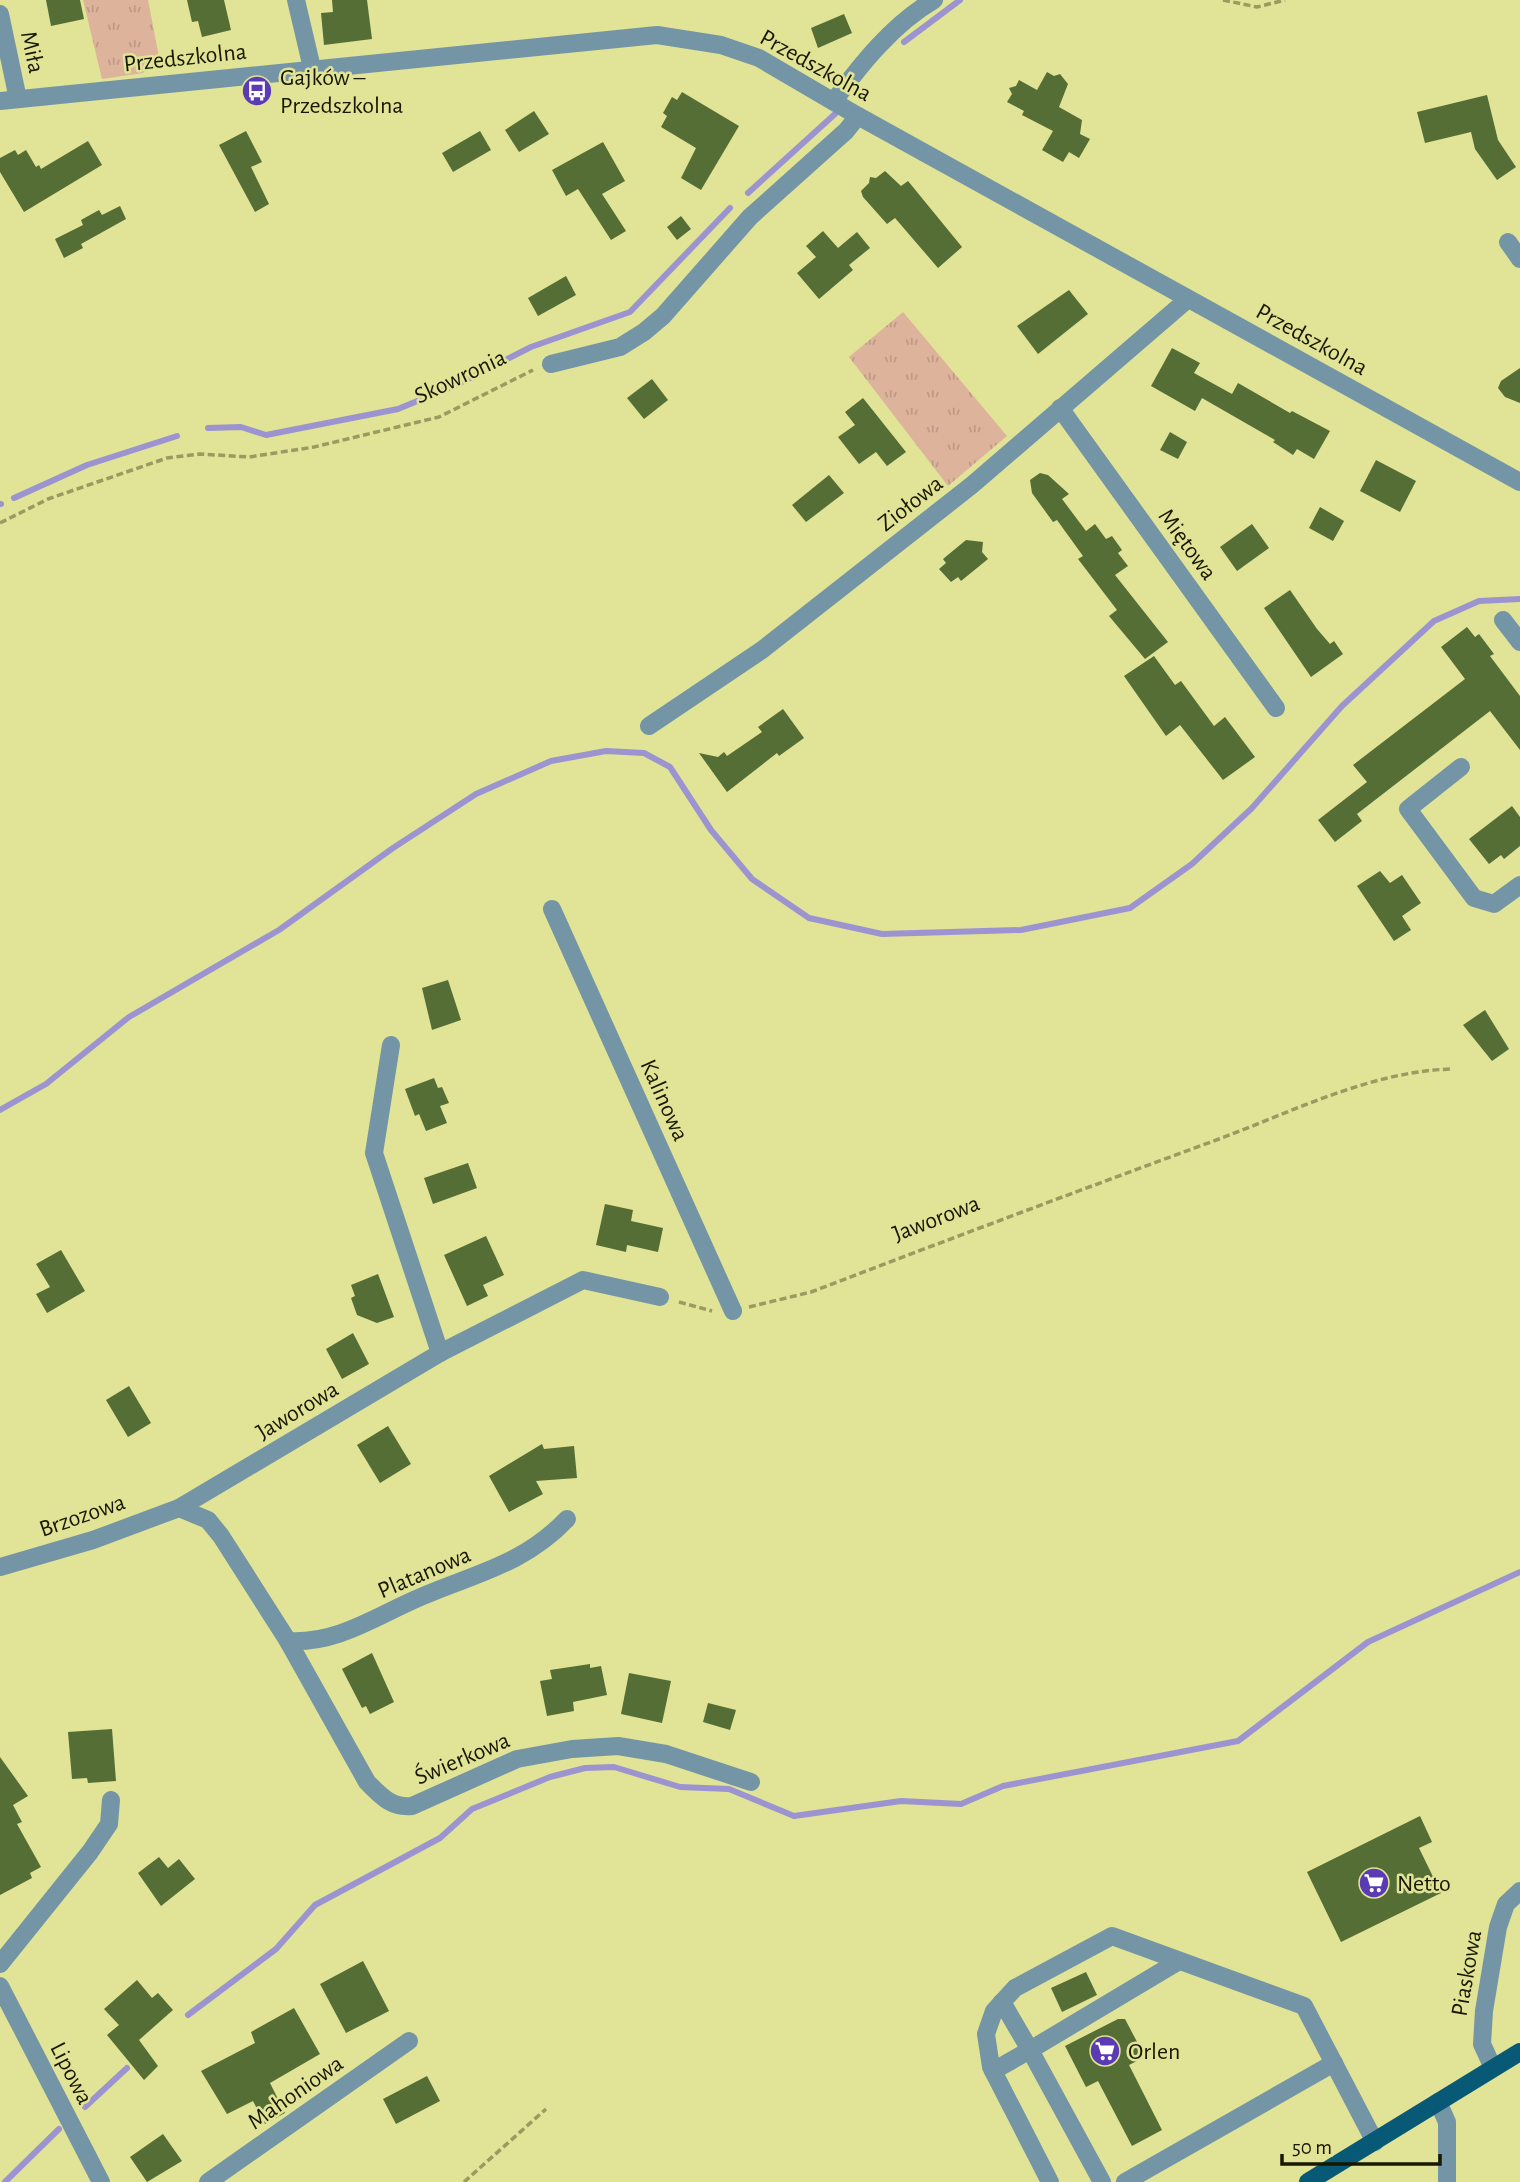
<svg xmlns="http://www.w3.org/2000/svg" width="1520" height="2182" font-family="'Alegreya Sans',sans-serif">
  <defs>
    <pattern id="grass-tufts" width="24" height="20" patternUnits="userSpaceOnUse" patternTransform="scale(1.75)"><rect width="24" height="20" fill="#deb39c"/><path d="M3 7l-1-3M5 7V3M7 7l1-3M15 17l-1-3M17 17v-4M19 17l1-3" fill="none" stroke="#be9985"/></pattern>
  </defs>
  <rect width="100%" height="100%" fill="#e1e396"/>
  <g fill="url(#grass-tufts)">
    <polygon points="83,0 148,0 159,57 143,73 102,79"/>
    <polygon points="903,312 1007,436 948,486 849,357"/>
  </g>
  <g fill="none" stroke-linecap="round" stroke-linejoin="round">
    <g stroke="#9b94d0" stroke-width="6">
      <polyline points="904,42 960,0"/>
      <polyline points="748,193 835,114"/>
      <polyline points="208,428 241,427 266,435 398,409 456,385 531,347 630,312 730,208"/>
      <polyline points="14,498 87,465 177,436"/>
      <polyline points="0,504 1,504"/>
      <polyline points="0,1110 46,1084 129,1017 279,930 393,848 476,794 551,761 606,751 644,753 670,767 711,830 752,879 809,918 882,934 1021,930 1130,908 1192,864 1252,808 1342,706 1434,621 1479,601 1520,599"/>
      <polyline points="188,2015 276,1949 315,1905 440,1838 472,1809 550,1777 585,1768 614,1767 680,1787 729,1789 794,1816 901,1801 961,1804 1003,1786 1238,1741 1368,1642 1520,1572"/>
      <polyline points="85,2107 127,2068"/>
      <polyline points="5,2182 59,2129"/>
    </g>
  </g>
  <g fill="#546e35">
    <polygon points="46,0 80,0 84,19 51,26"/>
    <polygon points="187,0 224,0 231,30 202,37 198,21 192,22"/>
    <polygon points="332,0 367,0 372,39 324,45 321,13 333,12"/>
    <polygon points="844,14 852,33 818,48 811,28"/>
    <polygon points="1047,72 1054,76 1060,74 1068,84 1059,107 1082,120 1080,134 1090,139 1079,158 1069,152 1063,162 1042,150 1053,131 1022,115 1024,111 1007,102 1012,94 1009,88 1016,86 1019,80 1037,90"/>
    <polygon points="682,92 739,126 701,190 681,178 696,148 661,127 667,116 663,113 672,97 677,100"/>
    <polygon points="1487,95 1498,140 1516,167 1497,180 1475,149 1471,132 1425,143 1417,112"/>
    <polygon points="534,111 549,134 519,152 505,130"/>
    <polygon points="246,131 262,162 251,167 269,204 255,212 219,145"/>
    <polygon points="480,131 491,150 453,172 442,153"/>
    <polygon points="88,141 102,165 24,212 0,172 0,158 15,150 18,155 26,150 36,167 39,165 41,169"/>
    <polygon points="603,142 625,181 602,194 626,231 611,240 578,189 566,196 552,170"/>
    <polygon points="885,171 901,186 908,181 962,247 938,268 895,218 887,224 863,197 861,191 869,183 870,177 876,178"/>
    <polygon points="120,206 126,219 81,244 83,248 64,258 55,239 83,225 81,220 99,210 102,215"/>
    <polygon points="681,216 691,229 677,240 667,227"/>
    <polygon points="823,231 838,248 857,232 870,248 849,265 853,270 819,299 797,273 816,257 806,246"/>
    <polygon points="566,276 576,295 538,316 528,298"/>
    <polygon points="1069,290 1088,314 1038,354 1017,326"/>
    <polygon points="1172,348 1200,363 1194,373 1232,394 1238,383 1290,413 1292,411 1330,431 1314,459 1297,449 1293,455 1273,442 1275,440 1202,398 1195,411 1151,386"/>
    <polygon points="1520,368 1520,403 1505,397 1498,388 1501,381"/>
    <polygon points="652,379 668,400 644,419 627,398"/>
    <polygon points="863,398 906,452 887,466 876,452 859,464 838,437 855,425 845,412"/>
    <polygon points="1170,432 1187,442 1178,459 1160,450"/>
    <polygon points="1376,460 1416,481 1400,512 1360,491"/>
    <polygon points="1040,473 1048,475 1069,494 1062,499 1086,531 1095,524 1106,539 1112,536 1122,550 1118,553 1128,566 1115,575 1168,642 1145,659 1109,616 1117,610 1078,559 1083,556 1057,520 1053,522 1032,493 1030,480"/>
    <polygon points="829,475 844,493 806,522 792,505"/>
    <polygon points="1320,507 1344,521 1333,541 1309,528"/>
    <polygon points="1252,524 1269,548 1237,571 1220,547"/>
    <polygon points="966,540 983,542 982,552 988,559 961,581 958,577 951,582 939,569 946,563 943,559"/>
    <polygon points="1290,590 1317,629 1330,644 1334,641 1343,654 1311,677 1264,608"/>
    <polygon points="1467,627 1475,637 1479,634 1494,654 1490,656 1520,696 1520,750 1490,711 1357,814 1362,821 1335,842 1318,820 1367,782 1353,765 1465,679 1441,647"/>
    <polygon points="1154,656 1175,685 1181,681 1214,726 1225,717 1255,757 1223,780 1180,725 1166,736 1124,676"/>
    <polygon points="783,709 804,738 779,756 777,753 727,792 699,753 718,757 724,752 727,756 762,732 758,727"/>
    <polygon points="1512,806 1520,817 1520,846 1504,859 1501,855 1489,864 1469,839"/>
    <polygon points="1380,871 1390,883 1402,875 1421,903 1402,916 1411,930 1394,941 1357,886"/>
    <polygon points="448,980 461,1020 432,1030 422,988"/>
    <polygon points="1485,1010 1509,1049 1492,1061 1463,1025"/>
    <polygon points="434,1078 438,1088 442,1087 449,1103 440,1106 447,1123 426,1131 419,1114 415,1116 405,1089"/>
    <polygon points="468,1163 477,1188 433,1204 424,1178"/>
    <polygon points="605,1204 633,1210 631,1221 663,1228 658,1252 627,1245 626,1252 596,1245"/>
    <polygon points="486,1236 504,1275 483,1285 488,1296 467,1306 444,1255"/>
    <polygon points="61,1250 85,1291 47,1313 36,1294 50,1287 36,1264"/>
    <polygon points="378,1274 394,1317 377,1323 357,1315 351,1298 355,1296 351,1285"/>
    <polygon points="353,1333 369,1364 342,1379 326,1349"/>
    <polygon points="129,1386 151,1423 128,1437 106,1400"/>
    <polygon points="388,1426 411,1464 380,1483 357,1445"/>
    <polygon points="542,1444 544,1449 574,1446 577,1478 536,1481 543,1494 509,1512 489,1476"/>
    <polygon points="372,1653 394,1702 370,1714 366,1706 362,1708 342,1669"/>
    <polygon points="590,1664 590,1668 601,1666 607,1695 573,1702 574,1711 547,1716 540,1681 552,1679 550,1670"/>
    <polygon points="629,1673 671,1681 662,1723 621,1714"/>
    <polygon points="708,1703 736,1710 730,1730 703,1722"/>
    <polygon points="112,1729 116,1781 88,1783 87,1778 72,1779 68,1732"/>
    <polygon points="0,1757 28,1796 13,1805 22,1822 17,1824 41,1867 30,1873 32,1878 0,1895"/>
    <polygon points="1420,1816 1432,1842 1419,1848 1441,1893 1341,1942 1307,1872"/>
    <polygon points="159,1857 168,1868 179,1859 195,1879 161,1906 138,1873"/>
    <polygon points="363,1961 389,2011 346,2033 320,1984"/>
    <polygon points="1086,1972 1097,1995 1062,2012 1051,1988"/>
    <polygon points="137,1980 152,1998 158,1993 173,2010 139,2040 158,2066 144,2080 107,2035 119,2025 104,2009"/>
    <polygon points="294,2008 320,2054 270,2083 285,2113 265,2124 253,2101 227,2114 201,2071 255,2043 251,2032"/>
    <polygon points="1118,2019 1125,2019 1145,2057 1129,2065 1162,2130 1132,2146 1098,2081 1086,2087 1065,2046"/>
    <polygon points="427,2076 440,2101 396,2124 383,2099"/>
    <polygon points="163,2134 182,2161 147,2182 130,2157"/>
  </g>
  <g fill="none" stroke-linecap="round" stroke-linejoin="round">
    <g stroke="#9a9b61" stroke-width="3.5" stroke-dasharray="7 3.5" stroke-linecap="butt">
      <polyline points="1223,0 1257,7 1285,0"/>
      <polyline points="0,523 48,499 167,458 200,454 249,457 314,447 439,417 533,370"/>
      <polyline points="679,1302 712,1311"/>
      <path d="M749,1307L811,1292C947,1240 1083,1189 1219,1139C1294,1111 1372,1071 1452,1069"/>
      <polyline points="464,2182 546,2109"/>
    </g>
    <g stroke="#7495a6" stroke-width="18">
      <polyline points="296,0 312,68"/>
      <polyline points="0,14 18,99"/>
      <polyline points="0,101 657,35 721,45 759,58 858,116 1520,482"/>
      <path d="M834,101C861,64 893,24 934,0"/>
      <polyline points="1508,242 1520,259"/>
      <polyline points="551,364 620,347 644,332 663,316 750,217 846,131 858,116"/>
      <polyline points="1060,408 1276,708"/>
      <polyline points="1503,620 1520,642"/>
      <polyline points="649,726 762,650 972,485 1188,299"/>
      <polyline points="1461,767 1408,809 1474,898 1494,904 1520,885"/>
      <polyline points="552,909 733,1311"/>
      <polyline points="391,1045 374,1153 440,1353"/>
      <path d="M179,1508L208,1520L221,1536L288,1641L367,1782C381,1796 391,1808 412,1806L517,1759L572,1749L618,1746L666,1754L751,1782"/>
      <polyline points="0,1567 93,1540 179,1508 440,1353 583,1280 660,1297"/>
      <path d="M288,1641C339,1644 377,1615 423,1596C477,1573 524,1564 567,1519"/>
      <polyline points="0,1964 90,1852 109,1824 111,1800"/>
      <polyline points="0,1986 101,2182"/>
      <polyline points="1493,2068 1482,2044 1484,2011 1498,1927 1506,1904 1520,1891"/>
      <polyline points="993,2071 1030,2050 1002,2002"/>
      <polyline points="1438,2102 1447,2122 1447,2182"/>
      <polyline points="208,2182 409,2041"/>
      <polyline points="1050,2182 991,2067 986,2034 994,2011 1015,1988 1112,1936 1304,2006 1375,2142"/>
      <polyline points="1102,2182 1030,2050 1179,1961"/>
      <polyline points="1125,2182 1334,2063"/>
    </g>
    <polyline stroke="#075975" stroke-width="18" points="1308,2182 1520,2052"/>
  </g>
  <defs>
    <g id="bus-disc" transform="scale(1.575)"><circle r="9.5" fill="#5b3bb3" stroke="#e1e396"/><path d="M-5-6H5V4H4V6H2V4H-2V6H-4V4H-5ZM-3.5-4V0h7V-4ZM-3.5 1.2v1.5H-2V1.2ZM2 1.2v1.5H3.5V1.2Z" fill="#fff"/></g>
    <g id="supermarket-disc" transform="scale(1.575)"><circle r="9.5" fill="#5b3bb3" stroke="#e1e396"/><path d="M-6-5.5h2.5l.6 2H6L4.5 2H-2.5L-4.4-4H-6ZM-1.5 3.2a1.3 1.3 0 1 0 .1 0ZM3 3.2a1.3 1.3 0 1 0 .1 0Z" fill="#fff"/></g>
  </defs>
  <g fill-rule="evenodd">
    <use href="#bus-disc" x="257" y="91"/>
    <use href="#supermarket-disc" x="1374" y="1883"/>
    <use href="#supermarket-disc" x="1105" y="2051"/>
  </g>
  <g text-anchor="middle" stroke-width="5" stroke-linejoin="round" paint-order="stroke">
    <g font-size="24" fill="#181800" stroke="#e1e396">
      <text transform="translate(33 52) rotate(78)" y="8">Miła</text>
      <text transform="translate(185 57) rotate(-6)" y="8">Przedszkolna</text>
      <text transform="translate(816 65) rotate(29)" y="8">Przedszkolna</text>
      <text transform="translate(1312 339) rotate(29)" y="8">Przedszkolna</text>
      <text transform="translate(460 376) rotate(-25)" y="8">Skowronia</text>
      <text transform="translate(910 503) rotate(-38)" y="8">Ziołowa</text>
      <text transform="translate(1188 544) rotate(54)" y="8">Miętowa</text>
      <text transform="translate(665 1100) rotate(66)" y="8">Kalinowa</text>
      <text transform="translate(936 1218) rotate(-21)" y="8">Jaworowa</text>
      <text transform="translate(297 1410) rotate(-31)" y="8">Jaworowa</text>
      <text transform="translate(82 1515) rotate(-19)" y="8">Brzozowa</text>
      <text transform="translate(424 1572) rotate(-23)" y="8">Platanowa</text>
      <text transform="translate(462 1758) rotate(-23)" y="8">Świerkowa</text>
      <text transform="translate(1466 1973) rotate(-80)" y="8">Piaskowa</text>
      <text transform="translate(72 2073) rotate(63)" y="8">Lipowa</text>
      <text transform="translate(295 2092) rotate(-35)" y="8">Mahoniowa</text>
    </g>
    <g font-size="24" fill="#181800" stroke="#e1e396" text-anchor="start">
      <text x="280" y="85">Gajków –<tspan x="280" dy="28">Przedszkolna</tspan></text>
      <text x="1397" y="1891">Netto</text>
      <text x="1128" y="2059">Orlen</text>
    </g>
  </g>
  <path d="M1282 2154v10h158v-10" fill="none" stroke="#181800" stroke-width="3.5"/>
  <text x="1292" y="2154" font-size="21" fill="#181800" stroke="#e1e396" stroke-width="5" paint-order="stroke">50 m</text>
</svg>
